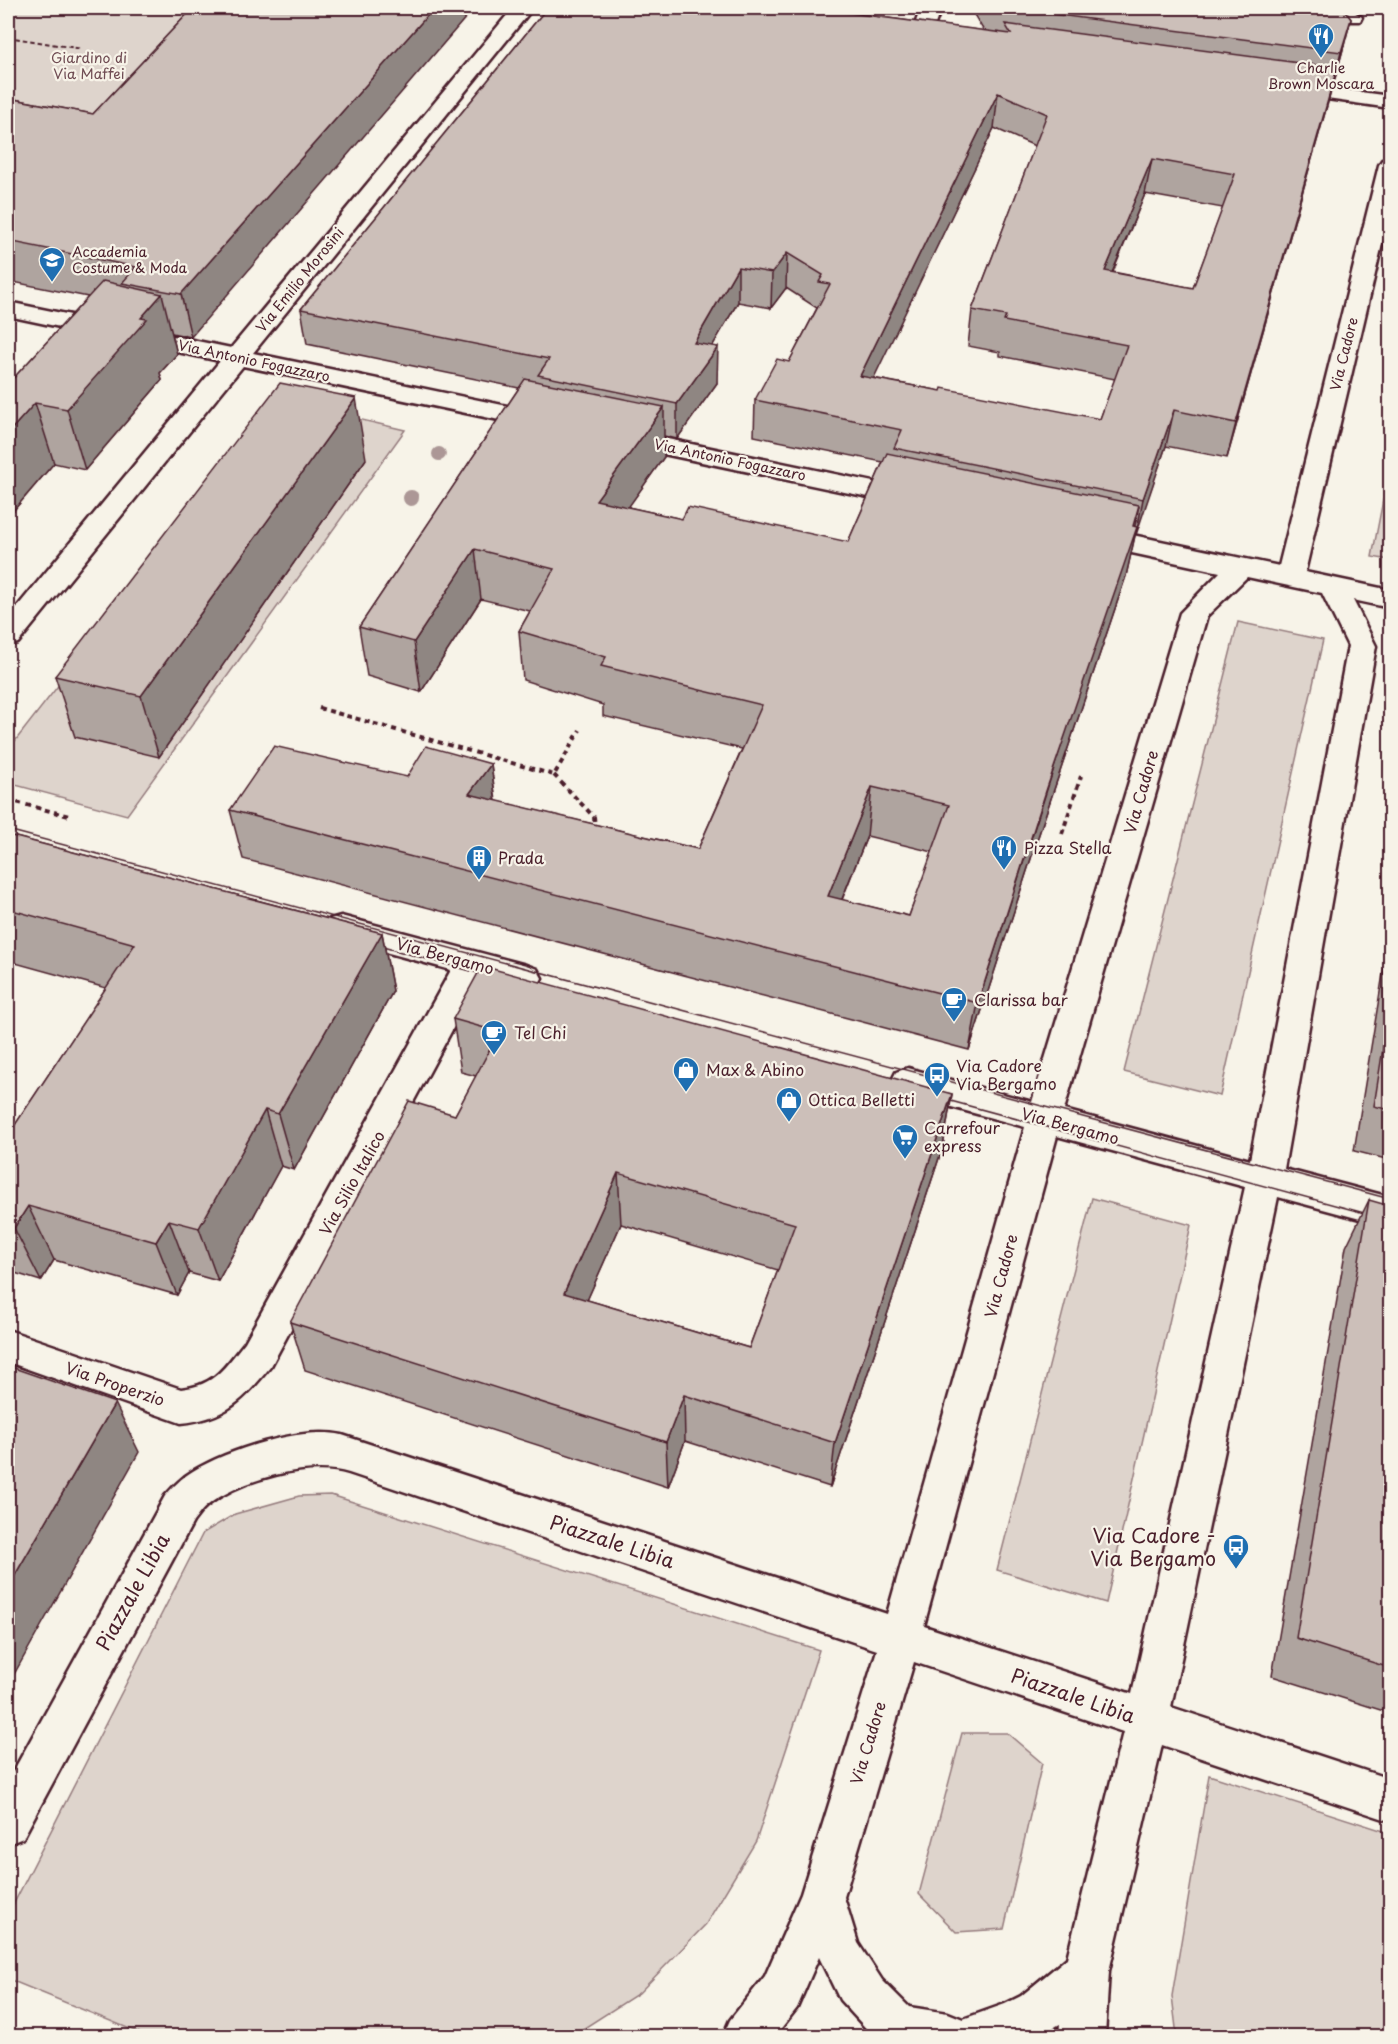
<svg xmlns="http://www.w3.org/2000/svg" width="1398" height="2044" font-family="'Playpen Sans',sans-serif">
  <rect width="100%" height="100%" fill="#f7f3e8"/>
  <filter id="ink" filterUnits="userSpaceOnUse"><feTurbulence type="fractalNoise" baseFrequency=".0167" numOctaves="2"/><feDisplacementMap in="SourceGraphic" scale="12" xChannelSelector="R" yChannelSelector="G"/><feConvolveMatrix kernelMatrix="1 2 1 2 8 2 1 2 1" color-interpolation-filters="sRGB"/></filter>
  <g filter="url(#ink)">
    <g fill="#ded4cc" stroke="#947a7c" stroke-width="1.5">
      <polygon points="8,8 226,8 109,130 8,112"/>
      <polygon points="280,401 405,430 127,815 8,783 8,750"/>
      <polygon points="1383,500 1390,502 1390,560 1372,557"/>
      <polygon points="1238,622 1323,640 1220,1096 1124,1072"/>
      <polygon points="1092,1198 1191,1225 1106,1603 997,1570"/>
      <polygon points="331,1495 819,1650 756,1841 706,1924 639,1993 572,2036 147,2036 8,1979 8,1915 203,1533 235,1514 299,1496"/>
      <polygon points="962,1733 1007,1733 1042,1763 1004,1929 956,1932 919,1894"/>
      <polygon points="1209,1775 1390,1833 1390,2036 1177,2036 1172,1996"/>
    </g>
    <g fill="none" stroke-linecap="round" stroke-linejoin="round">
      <g stroke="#4a1f2b" stroke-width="5">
        <polygon id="lane" points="1329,8 1348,8 1362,17 1360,21 1348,21"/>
      </g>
      <g stroke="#4a1f2b" stroke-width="5">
        <g id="street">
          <polygon points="513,8 533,8 253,353 546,414 555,417 559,422 555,427 546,430 243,366 18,643 8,645 8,618 220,361 8,316 8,302 231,348"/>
          <polygon points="921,8 941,8 930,38 927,42 913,42 910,38"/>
          <polygon points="1285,82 1390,96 1390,108 1278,92 1274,88 1278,84"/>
          <path d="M1390,158V210L1305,572L1390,590V608L1353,600L1376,646L1284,1169L1390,1197V1227L1278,1197L1171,1707L1390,1779V1821L1162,1745L1109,1971L1105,2036H1059L1060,2024L1038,2036H873L840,2000L819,1957L797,2008L775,2036H723L730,2020L765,1976L801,1894L877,1650L349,1473C310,1460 240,1480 208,1505C202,1509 198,1516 193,1522L23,1838L8,1844V1781L165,1496C174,1486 181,1478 193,1471C228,1450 301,1426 342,1435L887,1614L1025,1127L896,1092L891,1082L896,1072L908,1068L1032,1102L1180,613L1220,572L1090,544L1081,541L1077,535L1081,529L1090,526L1279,566L1379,165L1382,160ZM1247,577L1322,593L1348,646L1250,1160L1064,1110L1207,616ZM1057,1136L1245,1187L1132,1694L924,1626ZM914,1662L1123,1732L1067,1958L1021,1996L1005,2004L963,2019L948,2013L909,2007L882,1980L858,1943L844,1897Z"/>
          <polygon points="620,429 916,491 925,493 929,499 925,505 916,507 611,443 607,437 611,431"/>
          <path d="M341,916L526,965L537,969L542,978L537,987L526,991L480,978L271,1366C243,1400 227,1418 181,1423L8,1362V1330L181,1389C216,1385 224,1368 245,1342L451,970L330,937L325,928L330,919Z"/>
        </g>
      </g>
      <polyline stroke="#4a1f2b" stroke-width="2" stroke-dasharray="4.5 3" stroke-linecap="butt" points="8,37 82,49"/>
      <g stroke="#4a1f2b" stroke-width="4" stroke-dasharray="5 4.5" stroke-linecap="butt">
        <polyline points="319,708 554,775 580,730"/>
        <polyline points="554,775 594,817 595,827"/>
        <polyline points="8,800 69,816"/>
        <polyline points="1062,834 1081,776"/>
      </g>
      <use href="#lane" fill="#f7f3e8" fill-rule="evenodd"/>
      <use href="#street" fill="#f7f3e8" fill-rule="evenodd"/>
      <g stroke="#4a1f2b" stroke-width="1.5">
        <polyline points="8,830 1390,1199"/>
        <polyline points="368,943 493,977"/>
        <polyline points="936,1097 1390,1220"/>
      </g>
    </g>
    <g fill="#ac9796">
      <circle cx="439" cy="454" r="7"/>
      <circle cx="411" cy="498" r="8"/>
    </g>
    <g fill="#afa49f" stroke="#4a1f2b" stroke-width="1.5" fill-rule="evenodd">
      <polygon points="193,8 191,337 172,333 177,354 160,373 162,380 85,470 54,463 8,517 8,384 88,297 8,281 8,98 93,114"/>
      <path d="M547,8H643V13L647,8H872L859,14L984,31L970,8H1343L1351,19L1342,53L1227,458L1166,446L1135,535L1126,576L1038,837L969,1050L243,859L230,810L407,777L491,764L496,801L698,849L742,749L603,716V705L523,680L519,631L530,611L481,599L421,692L367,676L359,627L519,388L307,344L301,309ZM994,128L1035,146L972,310L968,346L1000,352V356L1115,379L1100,419L941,391L873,378ZM1145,194L1223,208L1193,288L1113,272ZM786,288L817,308L789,362L755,400L754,436L883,462L848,542L682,519L628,507L664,457V436L677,439L717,383L712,346L738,302L771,308ZM867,836L933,852L909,916L842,900Z"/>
      <polygon points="366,459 159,757 75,737 55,676"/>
      <polygon points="8,835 382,933 393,991 294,1170 281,1166 218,1281 189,1273 177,1295 54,1260 41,1281 8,1271 8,1124 15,1125 106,988 8,961"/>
      <polygon points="1390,931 1390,1160 1354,1151"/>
      <path d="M453,1019L952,1094L943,1146L830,1487L685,1441L668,1487L305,1370L290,1322L455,1115L476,1076L461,1072ZM621,1224L778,1270L749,1348L587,1300Z"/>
      <polygon points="1369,1200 1388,1462 1390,1463 1390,1713 1272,1676 1346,1247"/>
    </g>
    <g fill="#8f8682" stroke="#4a1f2b" stroke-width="1.5">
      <polygon points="434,8 474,8 191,337 181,294"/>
      <polygon points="848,8 872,8 847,20"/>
      <polygon points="1351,19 1342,53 1333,86 1341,52"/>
      <polygon points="1337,68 1328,102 1227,458 1236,423"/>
      <polygon points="998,93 994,128 858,411 860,376"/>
      <polygon points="1152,159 1145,194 1098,306 1105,271"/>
      <polygon points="787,253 786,288 771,308 772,273"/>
      <polygon points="738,267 738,302 694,378 694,343"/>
      <polygon points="162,294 177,354 160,373 162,380 85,470 67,409 141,318"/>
      <polygon points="718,347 717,383 677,439 677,404"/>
      <polygon points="356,398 366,459 159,757 141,696"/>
      <polygon points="35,403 54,463 8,517 8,433"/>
      <polygon points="664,407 664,457 598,550 596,500"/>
      <polygon points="1174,410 1166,446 1136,535 1143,499"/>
      <polygon points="1139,505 1132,541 1137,527 1126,576 1038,837 969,1050 978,1003"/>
      <polygon points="475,549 481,599 421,692 414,642"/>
      <polygon points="491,764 497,813 469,794"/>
      <polygon points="872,787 867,836 824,944 828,896"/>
      <polygon points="382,933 393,991 294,1170 278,1114"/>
      <polygon points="952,1094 943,1146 830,1487 835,1443"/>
      <polygon points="265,1110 281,1166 218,1281 199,1228"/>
      <polygon points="618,1173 621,1224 569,1341 564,1293"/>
      <polygon points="28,1206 54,1260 41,1281 14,1228"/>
      <polygon points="169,1220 189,1273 177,1295 156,1242"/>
      <polygon points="684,1395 685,1441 668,1487 666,1442"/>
      <polygon points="115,1403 139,1452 8,1685 8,1587"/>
    </g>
    <g fill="#ccbfb9" stroke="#4a1f2b" stroke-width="1.5" fill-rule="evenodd">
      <polygon points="193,8 434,8 181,294 122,283 136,267 8,241 8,98 93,114"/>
      <path d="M547,8H643V14L647,8H811L1011,34L1005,24L1337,68L1236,423L1174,410L1143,499L894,448L902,430L755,400L777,359L789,362L830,284L819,282L823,275L787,253L772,273L738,267L694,343L718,347L677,404L538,375L549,359L301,309ZM998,93L1047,114L972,310L1006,316L1004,321L1127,345L1100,419L942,388L941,391L860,376ZM1152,159L1235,174L1193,288L1105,271Z"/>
      <polygon points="1006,8 1343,8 1351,19 1341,52"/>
      <polygon points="103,281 162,294 141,318 147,319 67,409 35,403 8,433 8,384"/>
      <path d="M525,379L664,407L596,500L682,519L688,507L848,542L887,453L1139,505L1133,526L1137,527L1047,788L978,1003L230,810L274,746L407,777L426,746L491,764L469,794L698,849L762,705L601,666L606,657L519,631L554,569L475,549L414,642L359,627ZM872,787L949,805L909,916L828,896Z"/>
      <polygon points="280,383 356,398 141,696 55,676"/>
      <polygon points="8,835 382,933 278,1114 265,1110 199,1228 169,1220 156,1242 28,1206 14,1228 8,1226 8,1124 15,1125 135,944 8,909"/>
      <path d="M482,966L952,1094L835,1443L684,1395L666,1442L290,1322L409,1101L455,1115L499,1032L453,1019ZM618,1173L795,1224L749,1348L564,1293Z"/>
      <polygon points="1390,1004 1390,1110 1374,1106"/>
      <polygon points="1369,1200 1390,1206 1390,1447 1388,1462 1390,1463 1390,1668 1296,1638"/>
      <polygon points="8,1366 115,1403 8,1587"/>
    </g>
  </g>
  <defs>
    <g id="restaurant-pin" transform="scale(1.35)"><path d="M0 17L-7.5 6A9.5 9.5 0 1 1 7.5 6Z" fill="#1f6fb2" stroke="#f7f3e8"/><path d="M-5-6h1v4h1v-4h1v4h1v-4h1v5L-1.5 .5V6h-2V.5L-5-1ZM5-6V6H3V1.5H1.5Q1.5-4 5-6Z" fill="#fff"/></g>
    <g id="school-pin" transform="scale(1.35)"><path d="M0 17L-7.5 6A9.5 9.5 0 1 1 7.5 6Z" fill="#1f6fb2" stroke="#f7f3e8"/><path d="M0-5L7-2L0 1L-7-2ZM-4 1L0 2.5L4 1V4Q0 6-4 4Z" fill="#fff"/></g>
    <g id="building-pin" transform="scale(1.35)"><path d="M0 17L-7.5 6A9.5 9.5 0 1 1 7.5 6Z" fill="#1f6fb2" stroke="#f7f3e8"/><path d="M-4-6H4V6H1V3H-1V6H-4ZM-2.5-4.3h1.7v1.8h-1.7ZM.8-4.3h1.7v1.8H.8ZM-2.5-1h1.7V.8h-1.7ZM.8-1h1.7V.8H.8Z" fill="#fff"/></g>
    <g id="cafe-pin" transform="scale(1.35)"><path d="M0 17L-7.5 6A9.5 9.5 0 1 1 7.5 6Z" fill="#1f6fb2" stroke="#f7f3e8"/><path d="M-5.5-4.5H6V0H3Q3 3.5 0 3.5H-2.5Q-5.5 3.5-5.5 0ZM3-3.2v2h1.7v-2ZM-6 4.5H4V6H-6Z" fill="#fff"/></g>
    <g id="shop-pin" transform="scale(1.35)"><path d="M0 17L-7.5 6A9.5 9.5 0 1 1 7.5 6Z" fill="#1f6fb2" stroke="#f7f3e8"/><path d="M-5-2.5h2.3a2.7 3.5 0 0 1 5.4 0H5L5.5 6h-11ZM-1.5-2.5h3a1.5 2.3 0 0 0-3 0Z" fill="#fff"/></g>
    <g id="bus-pin" transform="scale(1.35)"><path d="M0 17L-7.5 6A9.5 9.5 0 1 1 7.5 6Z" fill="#1f6fb2" stroke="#f7f3e8"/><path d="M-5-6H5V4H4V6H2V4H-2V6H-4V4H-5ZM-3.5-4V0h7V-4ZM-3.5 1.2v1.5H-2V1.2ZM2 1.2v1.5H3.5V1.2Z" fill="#fff"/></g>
    <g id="supermarket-pin" transform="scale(1.35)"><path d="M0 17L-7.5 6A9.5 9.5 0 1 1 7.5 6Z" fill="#1f6fb2" stroke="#f7f3e8"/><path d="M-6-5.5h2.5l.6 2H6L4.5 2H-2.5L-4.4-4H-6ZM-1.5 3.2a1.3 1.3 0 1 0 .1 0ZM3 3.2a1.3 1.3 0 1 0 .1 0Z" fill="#fff"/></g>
  </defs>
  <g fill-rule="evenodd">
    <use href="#restaurant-pin" x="1321" y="36"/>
    <use href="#school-pin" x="52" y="260"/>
    <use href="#restaurant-pin" x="1004" y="848"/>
    <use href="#building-pin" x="479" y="858"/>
    <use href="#cafe-pin" x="954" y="1000"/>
    <use href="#cafe-pin" x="494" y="1033"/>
    <use href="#shop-pin" x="686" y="1070"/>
    <use href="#bus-pin" x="937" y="1075"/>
    <use href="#shop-pin" x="789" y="1100"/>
    <use href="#supermarket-pin" x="905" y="1137"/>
    <use href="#bus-pin" x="1236" y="1547"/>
  </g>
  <g text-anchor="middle" stroke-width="4.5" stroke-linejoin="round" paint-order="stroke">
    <g font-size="14" fill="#6f4c53" stroke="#f7f3e8">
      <text x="89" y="63">Giardino di<tspan x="89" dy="16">Via Maffei</tspan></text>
    </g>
    <g font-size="14" fill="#4a1f2b" stroke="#f7f3e8">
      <text x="1321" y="73">Charlie<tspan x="1321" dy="16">Brown Moscara</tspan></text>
      <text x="72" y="257" text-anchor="start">Accademia<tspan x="72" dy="16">Costume &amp; Moda</tspan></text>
    </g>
    <g font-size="14" fill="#4a1f2b" stroke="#f7f3e8">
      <text transform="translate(300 280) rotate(-51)" y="5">Via Emilio Morosini</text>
      <text transform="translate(1344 354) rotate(-76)" y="5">Via Cadore</text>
      <text transform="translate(254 361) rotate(12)" y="5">Via Antonio Fogazzaro</text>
      <text transform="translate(730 460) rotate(12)" y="5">Via Antonio Fogazzaro</text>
    </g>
    <g font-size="16" fill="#4a1f2b" stroke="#f7f3e8">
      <text transform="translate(1141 792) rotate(-74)" y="6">Via Cadore</text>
      <text transform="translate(445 956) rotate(15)" y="6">Via Bergamo</text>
      <text transform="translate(1070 1126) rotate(15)" y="6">Via Bergamo</text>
      <text transform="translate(352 1183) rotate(-61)" y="6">Via Silio Italico</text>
      <text transform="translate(1001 1276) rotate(-75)" y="6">Via Cadore</text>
      <text transform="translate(115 1384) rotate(19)" y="6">Via Properzio</text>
      <text transform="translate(868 1743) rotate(-73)" y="6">Via Cadore</text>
    </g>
    <g font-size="16" fill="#4a1f2b" stroke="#f7f3e8" text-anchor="start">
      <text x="1024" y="854">Pizza Stella</text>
      <text x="498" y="864">Prada</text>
      <text x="974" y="1006">Clarissa bar</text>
      <text x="514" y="1039">Tel Chi</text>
      <text x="956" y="1072">Via Cadore<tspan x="956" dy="18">Via Bergamo</tspan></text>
      <text x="706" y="1076">Max &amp; Abino</text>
      <text x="808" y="1106">Ottica Belletti</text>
      <text x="924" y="1134">Carrefour<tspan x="924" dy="18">express</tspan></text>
    </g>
    <g font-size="20" fill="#4a1f2b" stroke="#f7f3e8" text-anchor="end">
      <text x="1216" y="1543">Via Cadore -<tspan x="1216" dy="23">Via Bergamo</tspan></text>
    </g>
    <g font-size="20" fill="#4a1f2b" stroke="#f7f3e8">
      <text transform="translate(612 1542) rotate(18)" y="7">Piazzale Libia</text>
      <text transform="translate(133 1592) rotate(-61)" y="7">Piazzale Libia</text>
      <text transform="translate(1073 1696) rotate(19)" y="7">Piazzale Libia</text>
    </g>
  </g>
  <rect width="1398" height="2044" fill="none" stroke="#f7f3e8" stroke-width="30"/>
  <rect x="15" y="15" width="1368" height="2014" fill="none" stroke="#4a1f2b" stroke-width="2" filter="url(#ink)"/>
</svg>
